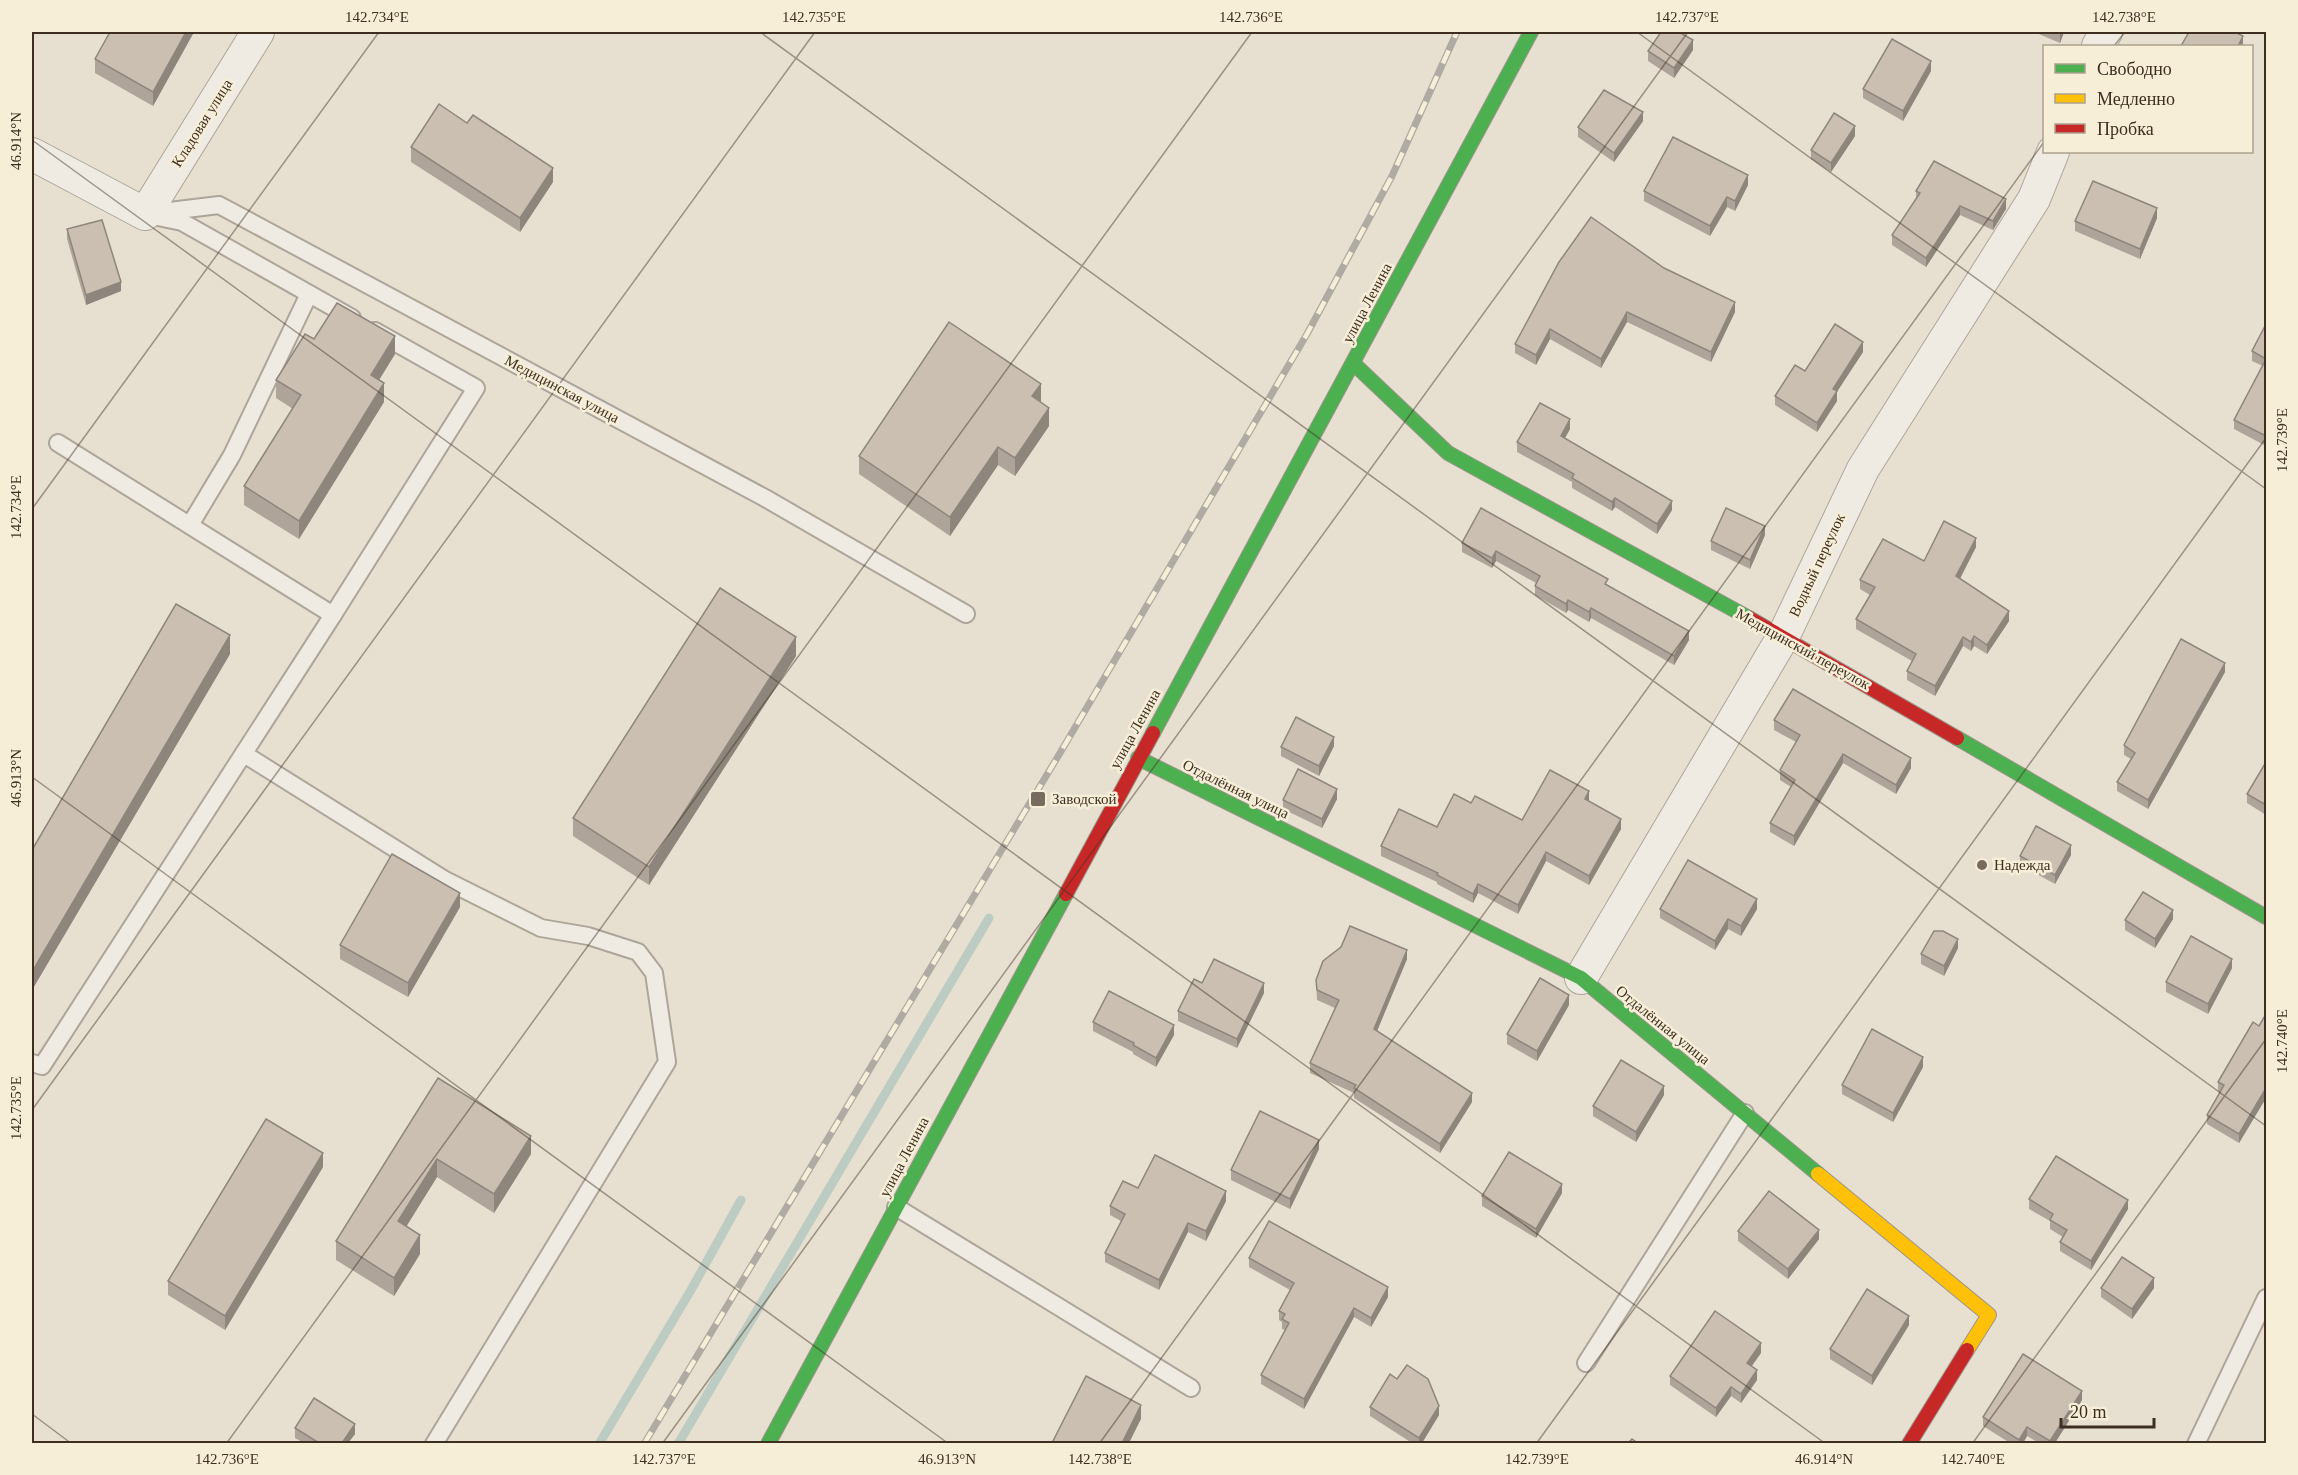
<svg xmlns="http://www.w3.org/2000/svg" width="2298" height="1475" font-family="'Times New Roman',serif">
  <rect width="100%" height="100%" fill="#e7e0d1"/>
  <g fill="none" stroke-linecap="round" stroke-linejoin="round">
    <g stroke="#bcccc2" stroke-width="9">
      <polyline points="599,1444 691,1290 741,1200"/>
      <polyline points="678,1444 989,918"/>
    </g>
    <g stroke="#ada599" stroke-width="20">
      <g id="lane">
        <polyline points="145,214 219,205 765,498 966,614"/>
        <polyline points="158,217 182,222 352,318"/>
        <polyline points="190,525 232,455 309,294"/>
        <polyline points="333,615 476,388 375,331"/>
        <polyline points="244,754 445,880 541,928 588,936 638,952 654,973 667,1062 434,1444"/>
        <polyline points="32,1063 42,1066 333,615 58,443"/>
        <polyline points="896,1207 1191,1388"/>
        <polyline points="1586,1363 1745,1113"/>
        <polyline points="2196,1444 2266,1298"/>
      </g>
    </g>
    <g stroke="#ada599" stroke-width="34">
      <g id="street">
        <polyline points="2098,46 2106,32"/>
        <polyline points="32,154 145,214 258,32"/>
        <polyline points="1581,978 1783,637 1863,469 2034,199 2053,152"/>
      </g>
    </g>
    <g stroke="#9c958a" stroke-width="16">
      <g id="fast">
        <polyline points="1353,363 1448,453 1749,618"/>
        <polyline points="1153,733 1531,32"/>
        <polyline points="1957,738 2266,917"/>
        <polyline points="1138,758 1581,978 1818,1174"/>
        <polyline points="768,1444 1066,894"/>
      </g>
    </g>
    <g stroke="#9c958a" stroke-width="16">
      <polyline id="slow" points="1818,1174 1989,1315 1967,1350"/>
    </g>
    <g stroke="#9c958a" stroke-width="16">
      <g id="jam">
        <polyline points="1749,618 1957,738"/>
        <polyline points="1066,894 1153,733"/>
        <polyline points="1909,1444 1967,1350"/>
      </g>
    </g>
    <use href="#lane" stroke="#efebe3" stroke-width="16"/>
    <use href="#street" stroke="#efebe3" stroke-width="32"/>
    <use href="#fast" stroke="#4caf50" stroke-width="14"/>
    <use href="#slow" stroke="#ffc107" stroke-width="14"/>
    <use href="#jam" stroke="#c62828" stroke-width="14"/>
    <g stroke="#afaaa2" stroke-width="7">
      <polyline id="rail" points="644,1444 1060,753 1307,334 1392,176 1457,32"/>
    </g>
    <use href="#rail" stroke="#f7eed8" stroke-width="4.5" stroke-dasharray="14" stroke-linecap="butt"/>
  </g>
  <g fill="#afa499">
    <polygon points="194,32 153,106 95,73 95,59"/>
    <polygon points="2034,32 2064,32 2060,43"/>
    <polygon points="1693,50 1674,78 1648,61 1648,51"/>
    <polygon points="1931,71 1903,121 1863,98 1863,89"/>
    <polygon points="1643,121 1614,162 1578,137 1578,127"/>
    <polygon points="1855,136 1831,172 1811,159 1811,150"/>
    <polygon points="411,147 553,182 520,232 411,162"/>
    <polygon points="1748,185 1735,211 1727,207 1710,236 1644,201 1644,191"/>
    <polygon points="1916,191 2006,209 1993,230 1960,215 1926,267 1892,245 1892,235 1916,198"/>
    <polygon points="2157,218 2140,259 2075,231 2075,221"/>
    <polygon points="67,229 121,291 86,305 67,239"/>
    <polygon points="1664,268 1735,312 1711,362 1627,322 1601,368 1550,339 1536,365 1515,353 1515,344"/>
    <polygon points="2266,324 2266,446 2234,429 2234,420 2263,366 2252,361 2252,351"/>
    <polygon points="1863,352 1837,391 1837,401 1817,432 1775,405 1775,396 1805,371"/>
    <polygon points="395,354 379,380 384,402 299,539 244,505 244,486 293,409 276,398 276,380"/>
    <polygon points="1040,402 1049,426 1015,476 998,465 950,536 859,474 859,456"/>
    <polygon points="1570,429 1565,438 1672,510 1657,534 1615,507 1612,511 1572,488 1572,482 1517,452 1517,442"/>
    <polygon points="1481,508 1608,585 1689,640 1674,665 1591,618 1589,622 1568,610 1566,613 1535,595 1535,586 1536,583 1496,561 1492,568 1462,552 1462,543"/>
    <polygon points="1765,535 1750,569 1711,550 1711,541"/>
    <polygon points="1976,547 1960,579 2009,621 1987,654 1974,646 1971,651 1963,646 1935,696 1907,680 1907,671 1912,661 1856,629 1856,619 1870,595 1860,589 1860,580"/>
    <polygon points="230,654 32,990 32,850"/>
    <polygon points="796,656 649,885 573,836 573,818"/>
    <polygon points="2225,672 2148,809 2117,791 2117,782 2131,759 2124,755 2124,745"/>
    <polygon points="1774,720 1911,768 1896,794 1843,763 1794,846 1770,832 1770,823 1791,787 1780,780 1780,770 1796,742 1774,730"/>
    <polygon points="1334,746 1319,776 1281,756 1281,747"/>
    <polygon points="2266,762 2266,815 2247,803 2247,794"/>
    <polygon points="1337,799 1322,828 1283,809 1283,800"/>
    <polygon points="1589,801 1621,829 1589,885 1546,861 1518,914 1478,893 1473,903 1437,884 1437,882 1381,856 1381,846 1437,827 1522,820"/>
    <polygon points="2071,855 2055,884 2020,865 2020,856"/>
    <polygon points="460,907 408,997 340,959 340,945"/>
    <polygon points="1660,909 1757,909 1741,936 1728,929 1715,950 1660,918"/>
    <polygon points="2173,919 2155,948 2125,930 2125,920"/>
    <polygon points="1958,948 1944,976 1921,964 1921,954"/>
    <polygon points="1407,959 1377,1031 1472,1102 1440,1153 1354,1098 1354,1093 1310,1073 1310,1063 1335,1008 1317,1000 1316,980"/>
    <polygon points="2232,968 2208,1014 2166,992 2166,982"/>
    <polygon points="1202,983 1264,993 1237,1048 1178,1021 1178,1011"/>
    <polygon points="1569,1005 1537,1061 1507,1044 1507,1034"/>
    <polygon points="2266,1014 2266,1098 2239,1143 2207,1124 2207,1115 2220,1092 2218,1091 2218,1082 2259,1026"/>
    <polygon points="1093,1022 1174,1035 1156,1067 1133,1054 1133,1052 1093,1031"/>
    <polygon points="1923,1067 1893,1122 1842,1094 1842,1085"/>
    <polygon points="438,1078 531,1154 494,1213 437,1177 406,1226 420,1254 394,1296 336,1260 336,1241"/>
    <polygon points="1664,1095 1636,1142 1593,1116 1593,1106"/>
    <polygon points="1319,1149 1290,1209 1231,1180 1231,1170"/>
    <polygon points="323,1167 225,1330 168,1295 168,1281"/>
    <polygon points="1138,1188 1226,1201 1206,1241 1188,1232 1159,1290 1105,1262 1105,1253 1121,1221 1110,1215 1110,1206"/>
    <polygon points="1562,1193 1536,1238 1482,1206 1482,1196"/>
    <polygon points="2029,1199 2128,1209 2091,1270 2060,1251 2060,1242 2063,1237 2050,1229 2050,1221 2029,1209"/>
    <polygon points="1738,1231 1819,1239 1788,1279 1738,1241"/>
    <polygon points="1249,1258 1388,1297 1371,1327 1354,1317 1304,1409 1261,1384 1261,1375 1285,1330 1282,1329 1282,1322 1279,1320 1279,1311 1290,1290 1249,1267"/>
    <polygon points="2101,1288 2154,1288 2132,1319 2101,1297"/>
    <polygon points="1909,1325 1872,1385 1830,1359 1830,1349"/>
    <polygon points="1761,1353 1751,1366 1757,1380 1741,1403 1731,1396 1716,1417 1670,1385 1670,1376"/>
    <polygon points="2082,1400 2055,1443 2039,1443 2027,1436 2023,1443 2010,1443 1983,1426 1983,1417"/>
    <polygon points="1370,1407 1439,1415 1422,1443 1412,1443 1370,1416"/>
    <polygon points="295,1428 355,1434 348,1443 304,1443 295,1438"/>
  </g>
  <g fill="#8e867d">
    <polygon points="186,32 194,32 153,106 153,92"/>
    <polygon points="2060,32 2064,32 2060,43"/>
    <polygon points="2243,36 2243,46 2238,46"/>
    <polygon points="1693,40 1693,50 1674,78 1674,68"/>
    <polygon points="1931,61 1931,71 1903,121 1903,111"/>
    <polygon points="1643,112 1643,121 1614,162 1614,153"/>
    <polygon points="1855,126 1855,136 1831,172 1831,163"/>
    <polygon points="553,168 553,182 520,232 520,218"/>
    <polygon points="1748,175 1748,185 1735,211 1735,201"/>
    <polygon points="1727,197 1727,207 1710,236 1710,226"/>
    <polygon points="2006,199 2006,209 1993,230 1993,221"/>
    <polygon points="1960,206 1960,215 1926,267 1926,258"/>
    <polygon points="2157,208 2157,218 2140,259 2140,249"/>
    <polygon points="121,282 121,291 86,305 86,295"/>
    <polygon points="1735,302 1735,312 1711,362 1711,352"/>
    <polygon points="1627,312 1627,322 1601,368 1601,359"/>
    <polygon points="1550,329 1550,339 1536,365 1536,355"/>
    <polygon points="395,336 395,354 371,393 371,375"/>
    <polygon points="1863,342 1863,352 1833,398 1833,389"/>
    <polygon points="384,383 384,402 299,539 299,521"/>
    <polygon points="1041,384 1041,402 1032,396"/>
    <polygon points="1837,391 1837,401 1817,432 1817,423"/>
    <polygon points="1049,408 1049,426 1015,476 1015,458"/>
    <polygon points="1570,419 1570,429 1561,445 1561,436"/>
    <polygon points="998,447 998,465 950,536 950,517"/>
    <polygon points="1615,498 1615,507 1612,511 1612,502"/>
    <polygon points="1672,501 1672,510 1657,534 1657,524"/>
    <polygon points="1765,526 1765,535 1750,569 1750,560"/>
    <polygon points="1976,538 1976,547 1956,586 1956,576"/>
    <polygon points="1496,551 1496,561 1492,568 1492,558"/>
    <polygon points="1568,600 1568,610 1566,613 1566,604"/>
    <polygon points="1591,608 1591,618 1589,622 1589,612"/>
    <polygon points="2009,611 2009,621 1987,654 1987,645"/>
    <polygon points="1689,631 1689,640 1674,665 1674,656"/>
    <polygon points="230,635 230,654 32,990 32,972"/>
    <polygon points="1974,636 1974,646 1971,651 1971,642"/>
    <polygon points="796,637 796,656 649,885 649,867"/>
    <polygon points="1963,637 1963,646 1935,696 1935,686"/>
    <polygon points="2225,663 2225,672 2148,809 2148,800"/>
    <polygon points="1334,737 1334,746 1319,776 1319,766"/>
    <polygon points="1843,754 1843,763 1794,846 1794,836"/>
    <polygon points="1911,758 1911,768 1896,794 1896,785"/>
    <polygon points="1337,789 1337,799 1322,828 1322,819"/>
    <polygon points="1589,791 1589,801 1585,809 1585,799"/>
    <polygon points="1621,819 1621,829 1589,885 1589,876"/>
    <polygon points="2071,845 2071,855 2055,884 2055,875"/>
    <polygon points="1546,852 1546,861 1518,914 1518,905"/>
    <polygon points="1478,884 1478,893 1473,903 1473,894"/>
    <polygon points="460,893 460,907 408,997 408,983"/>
    <polygon points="1757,899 1757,909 1741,936 1741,926"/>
    <polygon points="2173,910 2173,919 2155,948 2155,939"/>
    <polygon points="1728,919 1728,929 1715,950 1715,941"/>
    <polygon points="1958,939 1958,948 1944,976 1944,966"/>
    <polygon points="1407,950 1407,959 1374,1038 1374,1029"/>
    <polygon points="2232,959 2232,968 2208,1014 2208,1004"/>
    <polygon points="1264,983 1264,993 1237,1048 1237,1039"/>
    <polygon points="1569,995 1569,1005 1537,1061 1537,1051"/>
    <polygon points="1174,1025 1174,1035 1156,1067 1156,1058"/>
    <polygon points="1923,1057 1923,1067 1893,1122 1893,1113"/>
    <polygon points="1664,1086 1664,1095 1636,1142 1636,1132"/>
    <polygon points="2266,1088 2266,1098 2239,1143 2239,1134"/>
    <polygon points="1472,1093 1472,1102 1440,1153 1440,1144"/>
    <polygon points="531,1136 531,1154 494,1213 494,1194"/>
    <polygon points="1319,1140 1319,1149 1290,1209 1290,1199"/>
    <polygon points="323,1153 323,1167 225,1330 225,1316"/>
    <polygon points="437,1159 437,1177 398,1240 398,1221"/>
    <polygon points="1562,1184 1562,1193 1536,1238 1536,1229"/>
    <polygon points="1226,1191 1226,1201 1206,1241 1206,1231"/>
    <polygon points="2128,1200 2128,1209 2091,1270 2091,1261"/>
    <polygon points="1188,1223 1188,1232 1159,1290 1159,1280"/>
    <polygon points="1819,1230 1819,1239 1788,1279 1788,1269"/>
    <polygon points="420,1235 420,1254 394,1296 394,1278"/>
    <polygon points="2154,1278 2154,1288 2132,1319 2132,1309"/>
    <polygon points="1388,1287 1388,1297 1371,1327 1371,1318"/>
    <polygon points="1354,1308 1354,1317 1304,1409 1304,1399"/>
    <polygon points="1909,1316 1909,1325 1872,1385 1872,1376"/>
    <polygon points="1761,1343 1761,1353 1747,1373 1747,1363"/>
    <polygon points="1757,1370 1757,1380 1741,1403 1741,1394"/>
    <polygon points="1731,1387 1731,1396 1716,1417 1716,1408"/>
    <polygon points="2082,1391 2082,1400 2055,1443 2050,1443 2050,1441"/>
    <polygon points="1141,1405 1141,1419 1129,1443 1122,1443"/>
    <polygon points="1439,1406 1439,1415 1422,1443 1419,1443 1419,1438"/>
    <polygon points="355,1424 355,1434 348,1443 342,1443"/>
    <polygon points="2027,1427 2027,1436 2023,1443 2019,1443 2019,1440"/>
  </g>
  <g fill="#cbbfb2" stroke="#8e867d" stroke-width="1.5">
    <polygon points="110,32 186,32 153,92 95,59"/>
    <polygon points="1661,32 1679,32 1693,40 1674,68 1648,51"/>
    <polygon points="2189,32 2235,32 2243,36 2238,46 2181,46"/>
    <polygon points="1892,39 1931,61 1903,111 1863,89"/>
    <polygon points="1604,90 1643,112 1614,153 1578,127"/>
    <polygon points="439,104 467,123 473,115 553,168 520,218 411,147"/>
    <polygon points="1834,113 1855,126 1831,163 1811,150"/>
    <polygon points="1673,137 1748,175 1735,201 1727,197 1710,226 1644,191"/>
    <polygon points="1934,161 2006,199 1993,221 1960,206 1926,258 1892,235 1920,193 1916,191"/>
    <polygon points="2093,181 2157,208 2140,249 2075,221"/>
    <polygon points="1591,217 1664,268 1735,302 1711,352 1627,312 1601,359 1550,329 1536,355 1515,344 1559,262"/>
    <polygon points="102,220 121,282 86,295 67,229"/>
    <polygon points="337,303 395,336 371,375 384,383 299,521 244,486 301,395 276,380 305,334 314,339"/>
    <polygon points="949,322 1041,384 1032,396 1049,408 1015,458 998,447 950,517 859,456"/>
    <polygon points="1835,324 1863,342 1833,389 1837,391 1817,423 1775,396 1795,365 1805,371"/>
    <polygon points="2266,324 2266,436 2234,420 2266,359 2252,351"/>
    <polygon points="1540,403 1570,419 1561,436 1672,501 1657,524 1615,498 1612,502 1572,478 1574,474 1517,442"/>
    <polygon points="1481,508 1608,579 1605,584 1689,631 1674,656 1591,608 1589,612 1568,600 1566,604 1535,586 1540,576 1496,551 1492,558 1462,543"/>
    <polygon points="1726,508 1765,526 1750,560 1711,541"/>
    <polygon points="1944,521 1976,538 1956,576 2009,611 1987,645 1974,636 1971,642 1963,637 1935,686 1907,671 1916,654 1856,619 1875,587 1860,580 1883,539 1924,561"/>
    <polygon points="720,588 796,637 649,867 573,818"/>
    <polygon points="176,604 230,635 32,972 32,850"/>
    <polygon points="2181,639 2225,663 2148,800 2117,782 2135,753 2124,745"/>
    <polygon points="1793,689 1911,758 1896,785 1843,754 1794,836 1770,823 1795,780 1780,770 1800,735 1774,720"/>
    <polygon points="1296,717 1334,737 1319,766 1281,747"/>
    <polygon points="2266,762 2266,805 2247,794"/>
    <polygon points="1298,769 1337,789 1322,819 1283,800"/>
    <polygon points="1550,770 1589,791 1585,799 1621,819 1589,876 1546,852 1518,905 1478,884 1473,894 1437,875 1438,873 1381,846 1399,809 1437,827 1454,794 1471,803 1475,796 1522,820"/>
    <polygon points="2036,826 2071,845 2055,875 2020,856"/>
    <polygon points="392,854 460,893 408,983 340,945"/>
    <polygon points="1688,860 1757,899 1741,926 1728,919 1715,941 1660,909"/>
    <polygon points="2143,892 2173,910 2155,939 2125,920"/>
    <polygon points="1350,926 1407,950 1374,1029 1472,1093 1440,1144 1354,1088 1356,1085 1310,1063 1339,1000 1317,990 1316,980 1323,961 1341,947"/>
    <polygon points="1934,931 1943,931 1958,939 1944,966 1921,954"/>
    <polygon points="2191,936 2232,959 2208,1004 2166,982"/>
    <polygon points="1214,959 1264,983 1237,1039 1178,1011 1194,979 1202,983"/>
    <polygon points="1540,978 1569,995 1537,1051 1507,1034"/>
    <polygon points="1109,991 1174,1025 1156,1058 1133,1045 1134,1043 1093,1022"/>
    <polygon points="2266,1014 2266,1088 2239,1134 2207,1115 2224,1085 2218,1082 2253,1022 2259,1026"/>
    <polygon points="1872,1029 1923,1057 1893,1113 1842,1085"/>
    <polygon points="1621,1060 1664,1086 1636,1132 1593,1106"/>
    <polygon points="438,1078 531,1136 494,1194 437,1159 398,1221 420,1235 394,1278 336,1241"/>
    <polygon points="1260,1111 1319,1140 1290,1199 1231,1170"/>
    <polygon points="266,1119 323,1153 225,1316 168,1281"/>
    <polygon points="1509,1152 1562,1184 1536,1229 1482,1196"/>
    <polygon points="1155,1155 1226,1191 1206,1231 1188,1223 1159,1280 1105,1253 1125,1214 1110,1206 1123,1181 1138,1188"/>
    <polygon points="2056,1156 2128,1200 2091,1261 2060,1242 2067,1230 2050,1220 2053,1214 2029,1199"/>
    <polygon points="1769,1191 1819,1230 1788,1269 1738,1231"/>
    <polygon points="1269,1221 1388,1287 1371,1318 1354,1308 1304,1399 1261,1375 1289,1323 1282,1319 1285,1314 1279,1311 1294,1283 1249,1258"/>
    <polygon points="2122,1257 2154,1278 2132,1309 2101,1288"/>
    <polygon points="1867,1289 1909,1316 1872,1376 1830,1349"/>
    <polygon points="1715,1311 1761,1343 1747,1363 1757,1370 1741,1394 1731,1387 1716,1408 1670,1376"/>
    <polygon points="2023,1354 2082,1391 2050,1441 2027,1427 2019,1440 1983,1417"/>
    <polygon points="1407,1365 1428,1379 1439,1406 1419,1438 1370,1407 1390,1374 1397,1379"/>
    <polygon points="1086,1376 1141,1405 1122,1443 1052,1443"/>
    <polygon points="314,1398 355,1424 342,1443 319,1443 295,1428"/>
    <polygon points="1632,1439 1638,1443 1628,1443"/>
  </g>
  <path fill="none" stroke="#3d2e20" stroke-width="1.5" stroke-opacity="0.45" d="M760,32L2266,1126M1637,32L2266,489M2114,46L2125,32M32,140L1826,1444M32,509L379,32M32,777L949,1444M32,1110L815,32M32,1414L72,1444M226,1444L1252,32M662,1444L1688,32M1099,1444L2044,142M1536,1444L2266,438M1972,1444L2266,1039"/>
  <g fill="#786c5e" stroke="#f7eed8" stroke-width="2">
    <rect x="1030" y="791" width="16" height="16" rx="3"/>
    <circle cx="1982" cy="865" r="6"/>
  </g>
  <g text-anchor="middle" stroke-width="5" stroke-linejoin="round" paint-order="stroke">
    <g font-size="15" fill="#3d2e20" stroke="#f7eed8">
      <text transform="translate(202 123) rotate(-58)" y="5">Кладовая улица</text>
      <text transform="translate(1367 303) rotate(-62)" y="5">улица Ленина</text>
      <text transform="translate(562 389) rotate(28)" y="5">Медицинская улица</text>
      <text transform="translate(1817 565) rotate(-65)" y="5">Водный переулок</text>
      <text transform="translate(1803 649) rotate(29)" y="5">Медицинский переулок</text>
      <text transform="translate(1135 729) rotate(-61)" y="5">улица Ленина</text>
      <text transform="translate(1236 789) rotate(26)" y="5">Отдалённая улица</text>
      <text transform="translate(1663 1025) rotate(39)" y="5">Отдалённая улица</text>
      <text transform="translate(904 1157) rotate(-62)" y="5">улица Ленина</text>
    </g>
    <g font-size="15" fill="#3d2e20" stroke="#f7eed8" text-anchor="start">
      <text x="1052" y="804">Заводской</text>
      <text x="1994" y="870">Надежда</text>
    </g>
  </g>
  <rect width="2298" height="1475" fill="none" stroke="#f7eed8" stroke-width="66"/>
  <rect x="2043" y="45" width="210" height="108" fill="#f7eed8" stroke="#ada18e" stroke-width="1.5"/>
  <rect x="2055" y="64" width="30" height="9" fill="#4caf50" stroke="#ada18e" stroke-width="1.5"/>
  <text x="2097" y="75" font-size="18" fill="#3d2e20">Свободно</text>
  <rect x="2055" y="94" width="30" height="9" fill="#ffc107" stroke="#ada18e" stroke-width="1.5"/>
  <text x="2097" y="105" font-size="18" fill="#3d2e20">Медленно</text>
  <rect x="2055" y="124" width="30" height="9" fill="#c62828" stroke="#ada18e" stroke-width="1.5"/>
  <text x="2097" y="135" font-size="18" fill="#3d2e20">Пробка</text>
  <path d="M2061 1418v9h93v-9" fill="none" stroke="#3d2e20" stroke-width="3"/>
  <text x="2070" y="1418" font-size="18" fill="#3d2e20" stroke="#f7eed8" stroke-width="4.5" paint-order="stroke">20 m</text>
  <rect x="33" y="33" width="2232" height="1409" fill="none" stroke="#3d2e20" stroke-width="2"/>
  <g font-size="15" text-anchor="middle" fill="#3d2e20">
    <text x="377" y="22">142.734°E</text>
    <text x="814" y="22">142.735°E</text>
    <text x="1251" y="22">142.736°E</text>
    <text x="1687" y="22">142.737°E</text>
    <text x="2124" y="22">142.738°E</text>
    <text transform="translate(16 141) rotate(-90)" y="5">46.914°N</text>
    <text transform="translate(2282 440) rotate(-90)" y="5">142.739°E</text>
    <text transform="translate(16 507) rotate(-90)" y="5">142.734°E</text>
    <text transform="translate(16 778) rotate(-90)" y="5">46.913°N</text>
    <text transform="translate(2282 1041) rotate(-90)" y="5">142.740°E</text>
    <text transform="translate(16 1108) rotate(-90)" y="5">142.735°E</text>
    <text x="227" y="1464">142.736°E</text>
    <text x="664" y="1464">142.737°E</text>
    <text x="947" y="1464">46.913°N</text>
    <text x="1100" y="1464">142.738°E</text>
    <text x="1537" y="1464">142.739°E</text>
    <text x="1824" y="1464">46.914°N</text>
    <text x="1973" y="1464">142.740°E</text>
  </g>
</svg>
